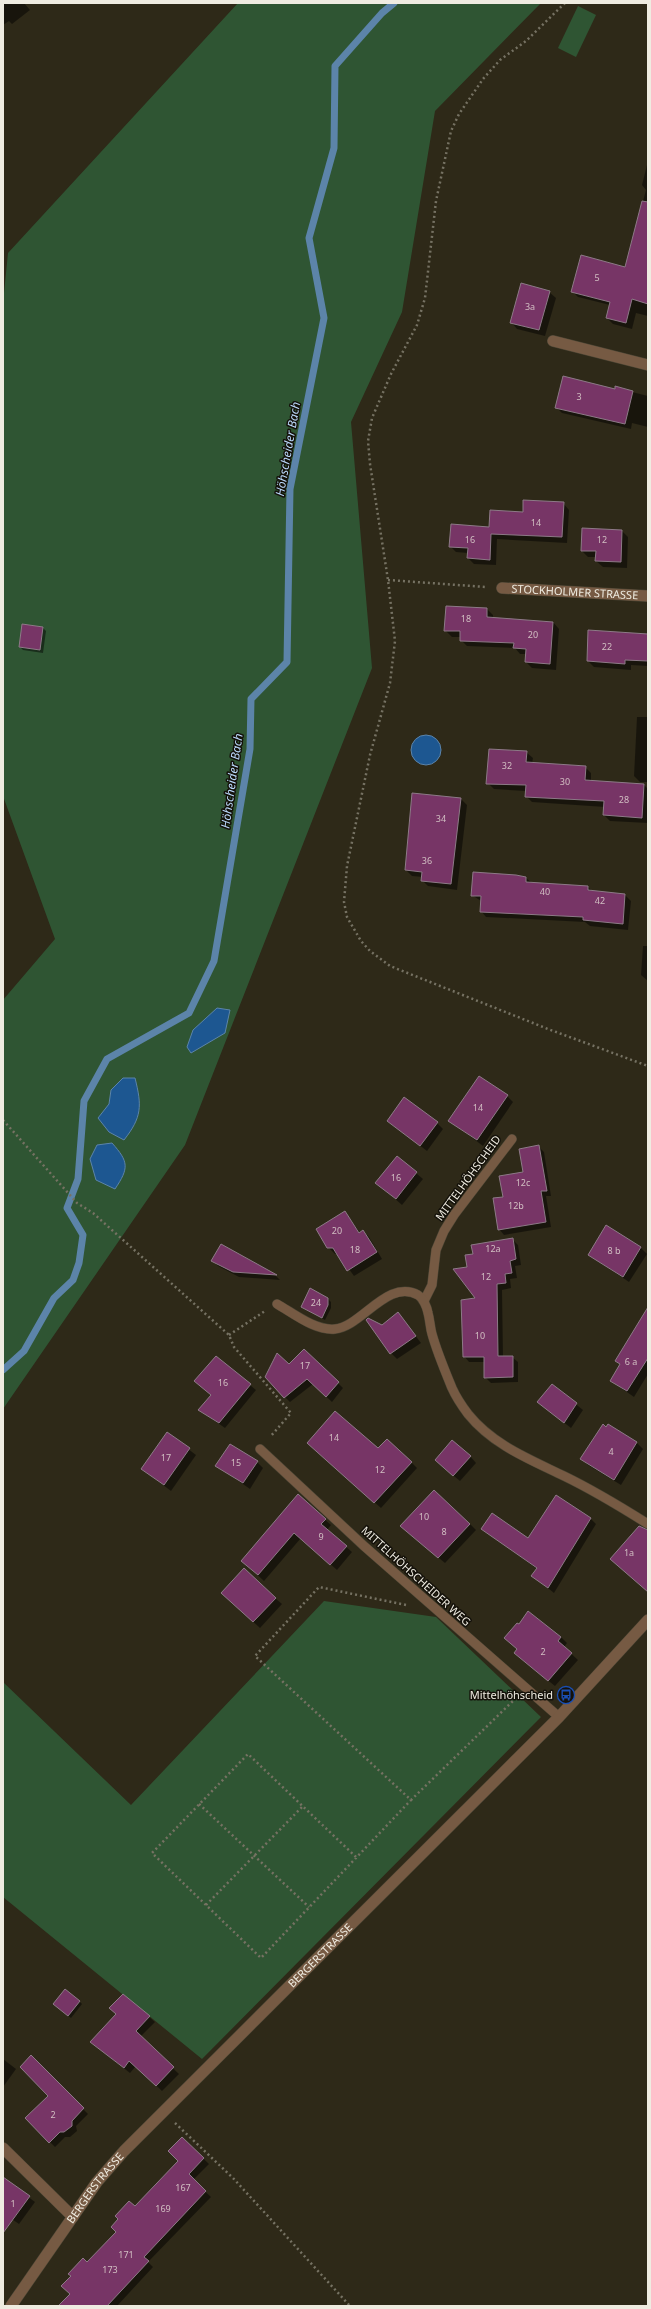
<svg xmlns="http://www.w3.org/2000/svg" width="651" height="2309" font-family="'Noto Sans',sans-serif">
  <rect width="100%" height="100%" fill="#2e2918"/>
  <g fill="#2f5533">
    <polygon points="238,3 541,3 435,111 402,312 351,422 372,668 185,1145 3,1409 3,1000 55,939 3,796 3,303 8,253"/>
    <polygon points="578,6 596,15 576,57 558,48"/>
    <polygon points="324,1601 436,1617 541,1717 202,2059 3,1897 3,1682 131,1805"/>
  </g>
  <g fill="#1d5791" stroke="#5c84a9">
    <circle cx="426" cy="750" r="15"/>
    <polygon points="217,1008 230,1010 225,1033 191,1053 187,1047 193,1030"/>
    <path d="M123,1078H135C142,1106 142,1117 124,1140L109,1132L98,1118L109,1104L111,1090Z"/>
    <path d="M112,1143C129,1162 129,1168 115,1189L96,1180L90,1159L97,1145Z"/>
  </g>
  <g fill="#0007">
    <polygon points="3,3 24,3 30,10 12,24 9,21 3,25"/>
    <polygon points="648,161 648,316 636,313 632,329 613,324 607,318 610,305 578,297 572,291 625,268 646,190 642,185"/>
    <polygon points="549,292 556,298 545,336 517,329 511,322"/>
    <polygon points="616,388 648,396 648,427 632,423 631,429 562,413 556,407 615,390"/>
    <polygon points="563,503 569,510 567,543 497,539 496,565 474,564 468,558 468,553 456,552 450,546 523,513"/>
    <polygon points="622,531 628,537 627,568 603,567 596,561 596,557 588,557 582,551"/>
    <polygon points="487,609 493,615 493,618 553,622 559,629 556,670 532,668 526,662 527,654 520,654 515,648 467,646 461,640 461,637 452,637 445,630"/>
    <polygon points="23,625 43,628 46,631 43,653 23,650 20,647"/>
    <polygon points="648,635 648,666 631,665 631,670 594,667 588,661"/>
    <polygon points="637,717 648,717 648,782 640,782 634,776"/>
    <polygon points="526,752 533,758 532,764 585,767 591,773 591,782 644,785 648,789 648,823 610,821 604,815 605,807 532,802 526,796 526,791 494,789 488,783"/>
    <polygon points="461,799 467,805 457,890 428,886 422,880 423,877 412,876 406,870"/>
    <polygon points="526,878 532,883 588,887 593,892 625,895 631,901 628,930 590,926 585,922 486,917 481,911 481,901 472,895"/>
    <polygon points="643,946 648,946 648,981 641,975"/>
    <polygon points="507,1096 513,1102 483,1146 450,1121"/>
    <polygon points="388,1121 437,1123 443,1129 427,1151"/>
    <polygon points="538,1146 544,1152 551,1196 546,1196 551,1227 504,1235 499,1229 504,1198 524,1173"/>
    <polygon points="397,1157 423,1179 402,1205 377,1183"/>
    <polygon points="345,1212 360,1233 363,1231 369,1237 382,1259 354,1276 338,1254 335,1254 328,1247"/>
    <polygon points="512,1239 518,1245 521,1265 515,1266 517,1278 510,1279 511,1288 502,1290 503,1357 512,1357 518,1362 518,1382 491,1383 485,1377 485,1362 469,1362 464,1356 477,1299 468,1268 474,1254"/>
    <polygon points="221,1246 276,1276 280,1280 239,1277 218,1266 213,1261"/>
    <polygon points="641,1248 647,1254 629,1282 589,1255"/>
    <polygon points="328,1299 331,1302 331,1308 325,1320 302,1307"/>
    <polygon points="398,1313 421,1343 397,1359 391,1353 382,1326"/>
    <polygon points="648,1319 648,1374 634,1397 611,1381 621,1365 616,1361"/>
    <polygon points="304,1350 343,1388 332,1402 313,1384 290,1402 285,1397 289,1365"/>
    <polygon points="216,1357 256,1390 225,1428 199,1410 212,1395"/>
    <polygon points="552,1385 583,1410 571,1428 538,1402"/>
    <polygon points="167,1433 196,1455 171,1491 142,1469"/>
    <polygon points="637,1443 643,1449 621,1485 588,1465 582,1459"/>
    <polygon points="315,1449 378,1449 411,1462 417,1468 381,1508"/>
    <polygon points="470,1456 476,1463 460,1481 442,1466"/>
    <polygon points="257,1462 263,1468 250,1489 217,1466"/>
    <polygon points="298,1496 331,1525 327,1530 352,1552 337,1570 301,1538 264,1581 248,1566"/>
    <polygon points="590,1518 596,1524 554,1593 533,1576 537,1569 483,1529 528,1539"/>
    <polygon points="470,1524 476,1530 445,1563 407,1532"/>
    <polygon points="275,1598 282,1604 260,1628 228,1599"/>
    <polygon points="561,1637 567,1643 564,1647 578,1660 555,1686 521,1659"/>
    <polygon points="79,2001 82,2004 71,2018 57,2007"/>
    <polygon points="149,2017 155,2022 140,2037 179,2074 162,2091 136,2066 130,2073 97,2047"/>
    <polygon points="31,2057 88,2114 76,2126 77,2131 70,2137 65,2137 55,2147 26,2118 49,2096"/>
    <polygon points="3,2059 16,2069 3,2087"/>
    <polygon points="182,2138 209,2164 193,2180 211,2197 148,2262 153,2267 117,2306 60,2306 71,2294 88,2263 117,2232 135,2208 179,2161"/>
    <polygon points="3,2178 35,2202 19,2224 3,2213"/>
  </g>
  <g fill="none" stroke-linecap="round" stroke-linejoin="round">
    <polyline stroke="#5c84a9" stroke-width="7" points="3,1370 24,1351 54,1298 73,1280 79,1263 83,1235 67,1208 78,1179 84,1101 107,1059 189,1013 214,961 250,749 251,699 287,662 290,489 324,318 309,238 334,148 335,66 382,13 394,3"/>
  </g>
  <g fill="#773566" stroke="#8d7a87">
    <polygon points="642,201 648,202 648,304 632,299 626,323 606,318 610,302 571,292 581,255 625,267"/>
    <polygon points="521,283 550,291 539,330 510,323"/>
    <polygon points="563,376 615,389 615,386 633,391 625,424 555,408"/>
    <polygon points="523,500 564,502 562,537 491,534 490,560 467,558 468,548 449,547 451,524 489,527 490,510 523,512"/>
    <polygon points="582,528 622,530 621,562 595,561 596,551 581,551"/>
    <polygon points="446,606 487,608 487,617 553,622 550,664 525,662 526,649 513,648 514,643 460,641 460,631 444,631"/>
    <polygon points="22,624 43,627 40,650 19,647"/>
    <polygon points="588,630 648,634 648,661 625,660 625,664 587,661"/>
    <polygon points="489,749 527,751 526,762 586,766 585,780 644,784 642,818 603,815 604,801 525,797 526,785 486,784"/>
    <polygon points="412,793 461,798 451,884 421,881 422,872 405,870"/>
    <polygon points="473,872 516,875 526,877 526,882 588,886 588,890 625,894 623,924 583,920 583,917 480,912 481,896 471,896"/>
    <polygon points="479,1076 508,1095 477,1140 448,1121"/>
    <polygon points="404,1097 438,1122 420,1146 387,1121"/>
    <polygon points="539,1145 547,1191 541,1191 546,1222 498,1230 493,1198 503,1197 499,1176 523,1172 519,1149"/>
    <polygon points="397,1156 417,1172 396,1199 375,1183"/>
    <polygon points="345,1211 359,1233 363,1230 377,1252 347,1271 333,1248 327,1248 316,1229"/>
    <polygon points="606,1225 641,1247 623,1277 588,1255"/>
    <polygon points="513,1238 516,1259 510,1261 512,1273 505,1274 506,1283 497,1284 498,1356 513,1356 513,1377 484,1378 484,1357 463,1357 461,1300 475,1298 453,1269 467,1267 465,1255 473,1254 471,1245"/>
    <polygon points="221,1244 277,1275 233,1272 211,1261"/>
    <polygon points="310,1288 328,1298 328,1305 322,1318 301,1307"/>
    <polygon points="648,1307 648,1358 627,1391 610,1381 620,1364 615,1361"/>
    <polygon points="398,1312 416,1336 390,1354 366,1320 368,1318 382,1325"/>
    <polygon points="304,1349 339,1382 326,1397 307,1379 284,1398 265,1377 277,1353 289,1364"/>
    <polygon points="216,1356 251,1384 219,1423 198,1410 211,1395 194,1381"/>
    <polygon points="552,1384 577,1403 564,1423 537,1402"/>
    <polygon points="335,1411 378,1448 387,1439 412,1462 374,1503 307,1443"/>
    <polygon points="603,1424 606,1427 608,1424 637,1442 614,1480 580,1459"/>
    <polygon points="167,1432 190,1448 164,1485 141,1469"/>
    <polygon points="452,1440 471,1456 453,1476 435,1460"/>
    <polygon points="230,1444 258,1461 243,1483 215,1466"/>
    <polygon points="434,1490 470,1524 438,1558 400,1526"/>
    <polygon points="298,1494 326,1519 321,1524 347,1546 330,1565 294,1533 258,1575 241,1561"/>
    <polygon points="556,1495 591,1518 548,1588 531,1576 537,1568 481,1529 492,1513 528,1538"/>
    <polygon points="639,1526 648,1530 648,1592 610,1559"/>
    <polygon points="244,1568 276,1598 253,1622 221,1593"/>
    <polygon points="528,1611 561,1637 558,1641 572,1653 548,1681 514,1653 517,1649 504,1638 517,1623 519,1624"/>
    <polygon points="65,1989 80,2001 68,2016 53,2004"/>
    <polygon points="123,1994 150,2016 136,2031 174,2067 156,2086 129,2061 124,2068 90,2042 116,2014 109,2008"/>
    <polygon points="31,2055 84,2108 72,2121 72,2126 64,2132 60,2132 49,2143 25,2118 48,2096 20,2067"/>
    <polygon points="182,2137 204,2158 189,2174 206,2191 144,2257 149,2261 107,2306 58,2306 70,2294 61,2286 71,2276 68,2274 83,2258 87,2262 116,2232 111,2227 118,2219 115,2216 129,2201 135,2206 178,2161 168,2151"/>
    <polygon points="3,2177 30,2196 3,2233"/>
  </g>
  <g fill="none" stroke-linecap="round" stroke-linejoin="round">
    <g stroke="#494434" stroke-width="10">
      <g id="service">
        <polyline points="424,1301 432,1285 436,1250 444,1231 454,1215 512,1139"/>
        <path d="M277,1304C293,1313 315,1331 335,1329C361,1327 388,1278 418,1295C423,1298 427,1307 428,1313C430,1320 430,1327 432,1334C437,1352 445,1371 452,1388C456,1397 462,1406 468,1414C493,1445 529,1459 564,1476C593,1490 621,1507 648,1524"/>
        <polyline points="260,1449 364,1546 559,1717"/>
      </g>
    </g>
    <g stroke="#494434" stroke-width="12">
      <g id="minor">
        <polyline points="553,341 648,365"/>
        <path id="s1" d="M502,588L648,596"/>
        <polyline points="3,2148 73,2217"/>
      </g>
    </g>
    <g stroke="#494434" stroke-width="12">
      <g id="tertiary">
        <path id="s2" d="M11,2306L97,2182L124,2151L559,1717L648,1620"/>
      </g>
    </g>
    <g stroke="#767263" stroke-width="2.5" stroke-dasharray="2 3" stroke-linecap="butt">
      <polyline points="565,3 526,41 500,60 483,79 459,114 451,131 436,201 425,298 417,325 391,374 372,418 368,441 370,464 388,580 395,641 390,683 370,755 347,866 344,902 347,917 361,941 370,951 390,966 548,1029 648,1066"/>
      <polyline points="388,580 486,587"/>
      <polyline points="3,1120 77,1203 93,1213 229,1335 234,1347 291,1413 270,1437"/>
      <polyline points="229,1335 265,1311"/>
      <polyline points="406,1605 319,1587 255,1656 411,1800 515,1699"/>
      <polyline points="199,1804 309,1907"/>
      <polyline points="356,1857 248,1754 152,1853 261,1958 411,1800"/>
      <polyline points="206,1905 303,1806"/>
      <polyline points="175,2123 233,2178 350,2306"/>
    </g>
    <use href="#service" stroke="#765a43" stroke-width="9"/>
    <use href="#minor" stroke="#765a43" stroke-width="11"/>
    <use href="#tertiary" stroke="#765a43" stroke-width="11"/>
  </g>
  <defs>
    <g id="bus-ring" transform="scale(0.9)"><circle r="9.5" fill="#14110a" stroke="#1a4fb4" stroke-width="1.5"/><path d="M-5-6H5V4H4V6H2V4H-2V6H-4V4H-5ZM-3.5-4V0h7V-4ZM-3.5 1.2v1.5H-2V1.2ZM2 1.2v1.5H3.5V1.2Z" fill="#1a4fb4"/></g>
  </defs>
  <g fill-rule="evenodd">
    <use href="#bus-ring" x="566" y="1695"/>
  </g>
  <g text-anchor="middle" stroke-width="3" stroke-linejoin="round" paint-order="stroke">
    <g font-size="9" fill="#d1bec2">
      <text x="597" y="281">5</text>
      <text x="530" y="310">3a</text>
      <text x="579" y="400">3</text>
      <text x="536" y="526">14</text>
      <text x="470" y="543">16</text>
      <text x="602" y="543">12</text>
      <text x="466" y="622">18</text>
      <text x="533" y="638">20</text>
      <text x="607" y="650">22</text>
      <text x="507" y="769">32</text>
      <text x="565" y="785">30</text>
      <text x="624" y="803">28</text>
      <text x="441" y="822">34</text>
      <text x="427" y="864">36</text>
      <text x="545" y="895">40</text>
      <text x="600" y="904">42</text>
      <text x="478" y="1111">14</text>
      <text x="396" y="1181">16</text>
      <text x="523" y="1186">12c</text>
      <text x="516" y="1209">12b</text>
      <text x="337" y="1234">20</text>
      <text x="493" y="1252">12a</text>
      <text x="355" y="1253">18</text>
      <text x="614" y="1254">8 b</text>
      <text x="486" y="1280">12</text>
      <text x="316" y="1306">24</text>
      <text x="480" y="1339">10</text>
      <text x="631" y="1365">6 a</text>
      <text x="305" y="1369">17</text>
      <text x="223" y="1386">16</text>
      <text x="334" y="1441">14</text>
      <text x="611" y="1455">4</text>
      <text x="166" y="1461">17</text>
      <text x="236" y="1466">15</text>
      <text x="380" y="1473">12</text>
      <text x="424" y="1520">10</text>
      <text x="444" y="1535">8</text>
      <text x="321" y="1540">9</text>
      <text x="629" y="1556">1a</text>
      <text x="543" y="1655">2</text>
      <text x="53" y="2118">2</text>
      <text x="183" y="2191">167</text>
      <text x="13" y="2207">1</text>
      <text x="163" y="2212">169</text>
      <text x="126" y="2258">171</text>
      <text x="110" y="2273">173</text>
    </g>
    <g font-size="11" fill="#efece1" stroke="#14110a">
      <text dy="4" stroke="none"><textPath href="#s1" startOffset="73">STOCKHOLMER STRASSE</textPath></text>
      <text transform="translate(468 1178) rotate(-54)" y="4">MITTELHÖHSCHEID</text>
      <text transform="translate(416 1576) rotate(42)" y="4">MITTELHÖHSCHEIDER WEG</text>
      <text dy="4" stroke="none"><textPath href="#s2" startOffset="469">BERGERSTRASSE</textPath></text>
      <text dy="4" stroke="none"><textPath href="#s2" startOffset="145">BERGERSTRASSE</textPath></text>
    </g>
    <g font-size="11" fill="#efece1" stroke="#14110a" text-anchor="end">
      <text x="553" y="1699">Mittelhöhscheid</text>
    </g>
    <g font-size="12" font-style="italic" fill="#bad8fa" stroke="#14110a">
      <text transform="translate(288 449) rotate(-80)" y="4">Höhscheider Bach</text>
      <text transform="translate(232 781) rotate(-82)" y="4">Höhscheider Bach</text>
    </g>
  </g>
  <rect width="651" height="2309" fill="none" stroke="#efece1" stroke-width="8"/>
</svg>
